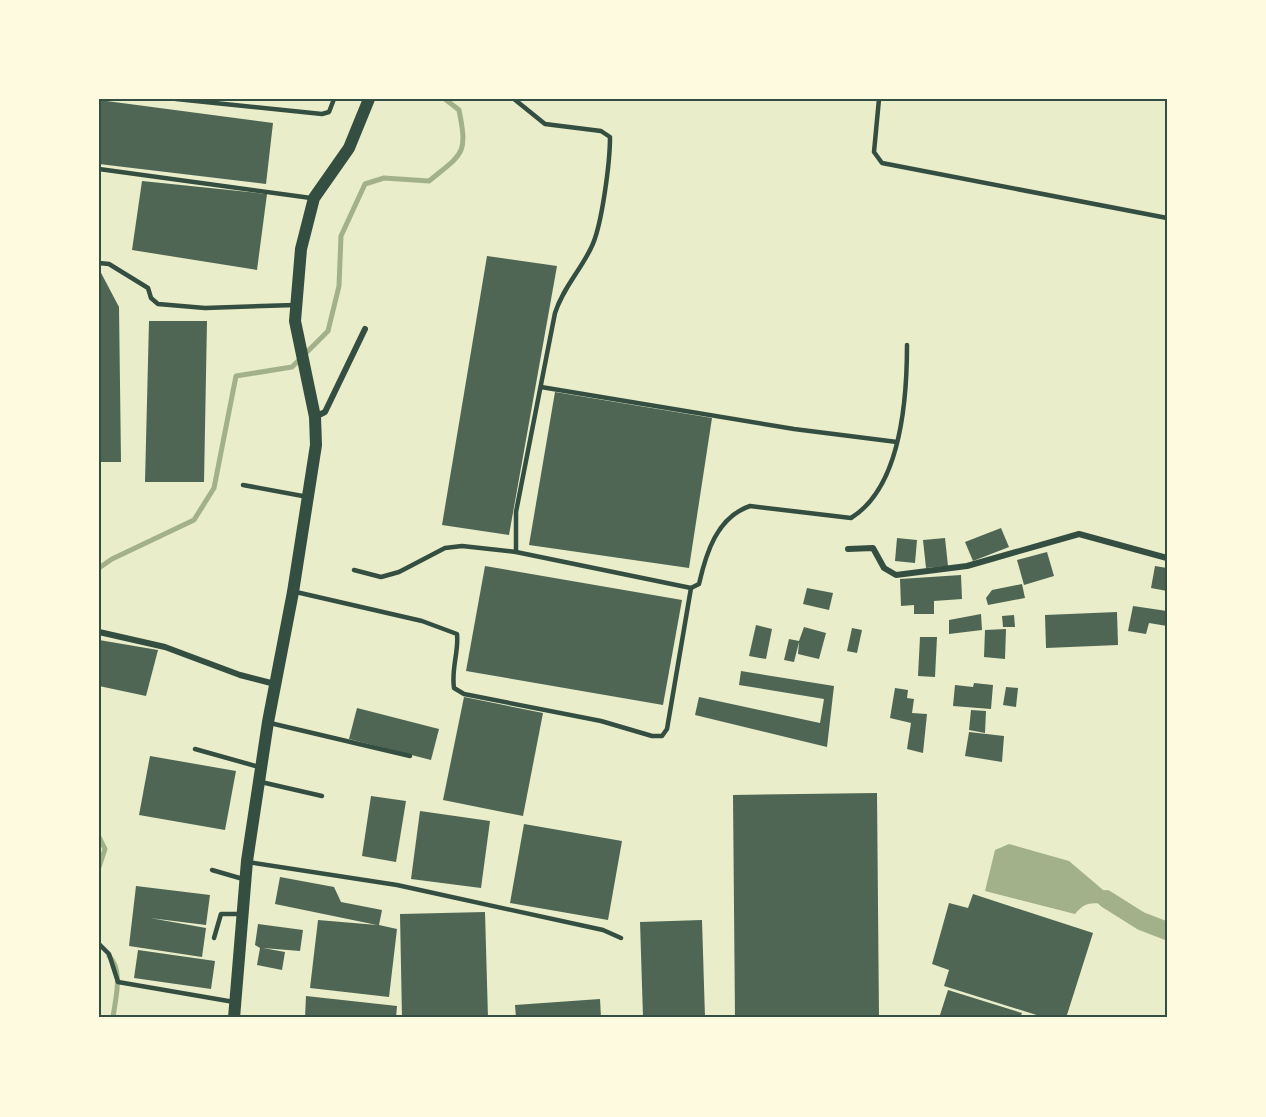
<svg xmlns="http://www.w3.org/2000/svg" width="1266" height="1117" font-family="Manrope,sans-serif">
  <rect width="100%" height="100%" fill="#e9edc9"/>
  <path fill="#a3b18a" d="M1009,844L1069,861L1109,895L1104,904C1090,902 1084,903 1075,914L985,891L995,850Z"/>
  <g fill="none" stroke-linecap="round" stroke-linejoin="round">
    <g stroke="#a3b18a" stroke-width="5">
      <path d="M99,568L112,559L194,520L214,488L236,376L292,367L328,331L339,286L341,236L365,184L384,178L429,181C463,153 468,155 459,110L445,99"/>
      <polyline points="99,837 105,849 99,867"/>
      <path d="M109,956C124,971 115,999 113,1018"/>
    </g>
    <polyline stroke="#a3b18a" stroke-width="18" points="1106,899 1141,921 1167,931"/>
  </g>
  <g fill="#4f6655">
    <polygon points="99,100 273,123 266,184 99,164"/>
    <polygon points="142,181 267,194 257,270 132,250"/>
    <polygon points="487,256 557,266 509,535 442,525"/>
    <polygon points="99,269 119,307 121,462 99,462"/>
    <polygon points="149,321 207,321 204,482 145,482"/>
    <polygon points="555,392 712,418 689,568 529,545"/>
    <polygon points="1001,528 1009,547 973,561 965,542"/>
    <polygon points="897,538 917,540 915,563 895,561"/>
    <polygon points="945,538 948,566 926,568 923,540"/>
    <polygon points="1047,552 1054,576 1024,585 1017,560"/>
    <polygon points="485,566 682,600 663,705 466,671"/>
    <polygon points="1155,566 1167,568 1167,591 1151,588"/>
    <polygon points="961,575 962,599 934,601 934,614 914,614 914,605 901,606 900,579"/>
    <polygon points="1022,584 1025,598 988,605 986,598 992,590"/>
    <polygon points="807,588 833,593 829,610 803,604"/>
    <polygon points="1133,606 1167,611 1167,626 1149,623 1146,634 1128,631"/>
    <polygon points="1117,612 1118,645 1046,648 1045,615"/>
    <polygon points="981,614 982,630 949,634 949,620"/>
    <polygon points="1014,615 1015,627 1003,627 1002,616"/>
    <polygon points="756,625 772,629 766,659 749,656"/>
    <polygon points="804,627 826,633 819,659 798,654 799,642 794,662 784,660 789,639 799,641"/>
    <polygon points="852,628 862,630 857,653 847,651"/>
    <polygon points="1006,629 1005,659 984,657 985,630"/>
    <polygon points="920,637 937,637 935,677 918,676"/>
    <polygon points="99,640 158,650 146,696 99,686"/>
    <polygon points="741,671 834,686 827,747 695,715 699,697 820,723 824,699 739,685"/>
    <polygon points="974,683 993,685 991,709 953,706 955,685 973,687"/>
    <polygon points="1006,687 1018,688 1016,707 1003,705"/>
    <polygon points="895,688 908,690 907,698 914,699 912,713 927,714 923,753 907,749 911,723 890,718"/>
    <polygon points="464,697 543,713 523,816 443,800"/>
    <polygon points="357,708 439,729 431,760 349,739"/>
    <polygon points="971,710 986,711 985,733 969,730"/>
    <polygon points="969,732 1004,736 1002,762 965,756"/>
    <polygon points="150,756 236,771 225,830 139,815"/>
    <polygon points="877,793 879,1018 735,1018 733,795"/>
    <polygon points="371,796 406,801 396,862 362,856"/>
    <polygon points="420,811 490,821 481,888 411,879"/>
    <polygon points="524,824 622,841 608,920 510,903"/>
    <polygon points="280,877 334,887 341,902 382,910 379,925 397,929 389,997 310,988 318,920 377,925 275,904"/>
    <polygon points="136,886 210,895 206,925 150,918 206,928 202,957 129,946"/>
    <polygon points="973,894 1093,933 1066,1018 1046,1018 944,986 949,970 932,964 949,903 968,908"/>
    <polygon points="485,912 488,1018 402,1018 400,914"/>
    <polygon points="702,920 705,1018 643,1018 640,922"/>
    <polygon points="258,924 303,930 300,951 263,948 285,952 282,970 257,965 260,948 255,945"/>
    <polygon points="138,950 215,961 211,989 134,978"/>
    <polygon points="948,990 1022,1013 1020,1018 939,1018"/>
    <polygon points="306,996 397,1006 396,1018 305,1018"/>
    <polygon points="600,999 601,1018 516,1018 515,1005"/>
  </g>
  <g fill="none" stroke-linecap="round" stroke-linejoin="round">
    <g stroke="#344e41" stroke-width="4.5">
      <polyline points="176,99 322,114 329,112 334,99"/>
      <path d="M514,99L545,124L601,131L610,137C610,161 602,227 591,248C580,271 563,288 555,313L516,512V552"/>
      <polyline points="879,99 874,152 882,163 1167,218"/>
      <polyline points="99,169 311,198"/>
      <polyline points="99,263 109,264 148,288 151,298 158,304 205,308 295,305"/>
      <polyline points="541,387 794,429 897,442"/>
      <polyline points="243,485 308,497"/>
      <path d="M354,570L381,577L399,572L445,548L462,546L516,552L691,588L699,584C706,553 717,517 750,506L851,518C901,487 907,398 907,345"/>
      <path d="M296,592L422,621L457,634C459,651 451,669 454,688L464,694L601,721L652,736H662L667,729L691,588"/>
      <polyline points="270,723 410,756"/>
      <polyline points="195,749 259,767"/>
      <polyline points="261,782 322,796"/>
      <polyline points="248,862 397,885 603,930 621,938"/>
      <polyline points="212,870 243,879"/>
      <polyline points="214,938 221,914 241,914"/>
      <polyline points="99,944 109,954 118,982 234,1002"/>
    </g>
    <g stroke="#344e41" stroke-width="6">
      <polyline points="315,417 325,412 365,329"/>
      <polyline points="848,549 873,548 884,568 896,575 967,566 1079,534 1167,558"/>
      <polyline points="99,632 165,647 240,675 275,684"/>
    </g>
    <polyline stroke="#344e41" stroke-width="12" points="234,1018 247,861 268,722 293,592 316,445 315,417 295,321 301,249 314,198 349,148 369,99"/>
  </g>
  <rect width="1266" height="1117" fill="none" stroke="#fefae0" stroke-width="201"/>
  <rect x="100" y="100" width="1066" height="916" fill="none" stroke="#344e41" stroke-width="2"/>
</svg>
